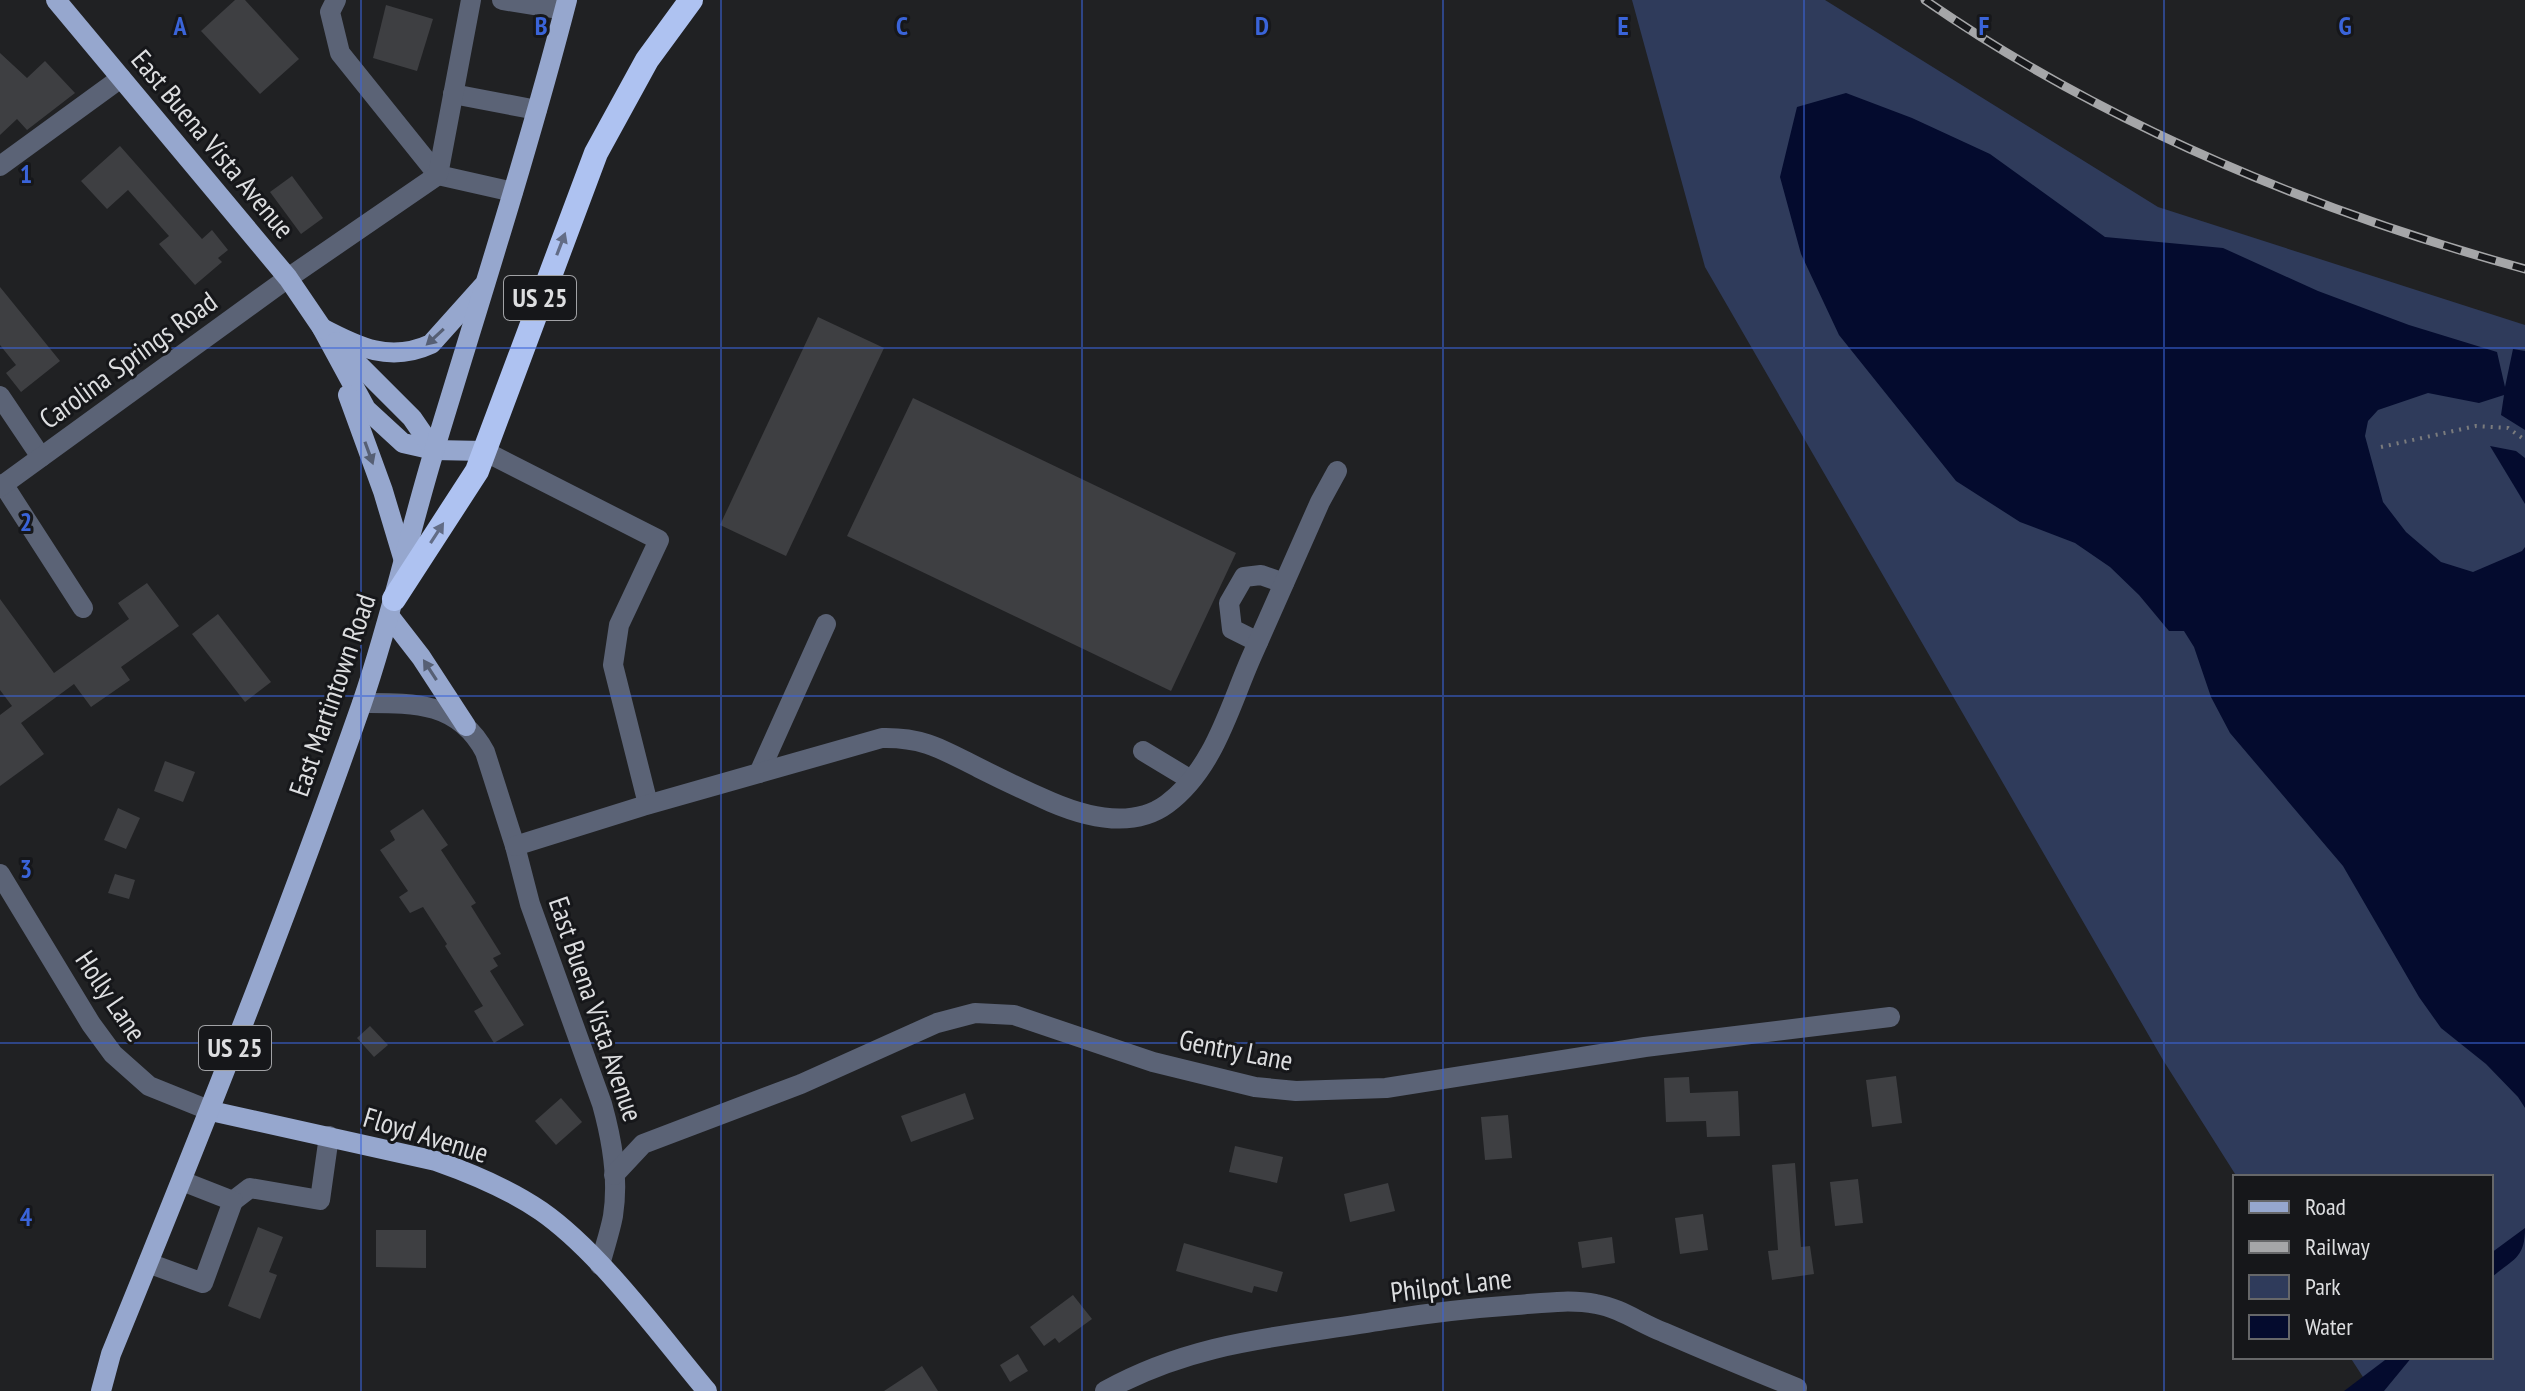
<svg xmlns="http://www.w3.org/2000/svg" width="2525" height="1391" font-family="'PT Sans Narrow',sans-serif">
  <rect width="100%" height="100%" fill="#202123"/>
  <polygon fill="#2f3b5b" points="1632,0 1825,0 2158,207 2525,325 2525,1391 2372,1391 2350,1357 2491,1357 2491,1177 2237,1177 2163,1060 1705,267"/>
  <g fill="#040b2e">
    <polygon points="1846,93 1912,118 1990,154 2105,237 2223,248 2318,291 2409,325 2497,352 2505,387 2513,349 2525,351 2525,430 2501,415 2504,395 2479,403 2428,393 2378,410 2368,421 2365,436 2383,502 2406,532 2441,562 2473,572 2522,551 2525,547 2525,1108 2518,1097 2486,1064 2441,1028 2419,997 2343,866 2230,733 2211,697 2194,647 2184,631 2169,631 2139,595 2110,567 2075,543 2020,522 1956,481 1839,335 1801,254 1780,177 1797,107"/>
    <polygon points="2490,446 2516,451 2525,458 2525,504"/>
    <path d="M2525,1228C2525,1260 2512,1259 2491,1278V1253Z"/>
    <polygon points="2389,1357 2412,1357 2384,1391 2344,1391"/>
  </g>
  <g fill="#3e3f42">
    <polygon points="235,0 245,0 299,59 260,94 201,31"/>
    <polygon points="386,5 433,19 417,71 373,58"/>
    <polygon points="0,53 27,78 45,61 75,93 27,130 17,119 0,135"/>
    <polygon points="120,146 202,239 212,230 228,250 218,258 222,262 195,285 159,244 169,236 128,190 107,209 81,181"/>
    <polygon points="292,176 323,218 301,234 270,192"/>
    <polygon points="0,287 60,361 21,392 6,373 16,365 0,345"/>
    <polygon points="818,317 884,348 786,556 720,525"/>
    <polygon points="913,398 1236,553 1171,691 847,536"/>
    <polygon points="147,583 179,626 121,667 130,680 91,707 74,684 21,723 44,754 0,786 0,715 12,706 0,690 0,599 54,673 129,619 118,603"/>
    <polygon points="218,614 271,682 245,702 192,634"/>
    <polygon points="165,761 195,772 183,802 154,791"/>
    <polygon points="118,808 140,818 126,849 104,840"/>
    <polygon points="423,809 448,845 441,850 476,903 471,906 501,954 493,958 498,966 490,971 524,1025 494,1043 474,1011 483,1006 445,946 447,944 423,907 410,913 399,897 408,891 380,850 395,840 390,831"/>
    <polygon points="115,874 135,880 129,899 108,893"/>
    <polygon points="370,1026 388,1045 374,1057 357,1038"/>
    <polygon points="1896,1076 1902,1123 1872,1127 1866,1080"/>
    <polygon points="1689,1077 1690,1093 1738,1091 1740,1136 1707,1137 1706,1121 1666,1122 1664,1078"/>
    <polygon points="965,1093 974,1119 911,1142 901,1116"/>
    <polygon points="561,1098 582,1122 556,1145 535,1121"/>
    <polygon points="1508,1115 1512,1158 1485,1160 1481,1117"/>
    <polygon points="1235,1146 1283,1157 1277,1183 1229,1172"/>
    <polygon points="1795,1163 1801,1247 1810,1246 1814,1274 1772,1280 1768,1251 1778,1250 1772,1165"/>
    <polygon points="1858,1179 1863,1223 1835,1226 1830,1182"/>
    <polygon points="1388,1183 1395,1211 1350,1222 1344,1194"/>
    <polygon points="1703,1214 1708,1250 1680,1254 1675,1218"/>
    <polygon points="258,1227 283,1237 269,1272 277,1275 260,1319 228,1306"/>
    <polygon points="376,1230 426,1230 426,1268 376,1267"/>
    <polygon points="1612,1237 1615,1263 1582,1268 1578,1242"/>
    <polygon points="1184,1243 1283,1272 1277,1292 1254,1286 1252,1293 1176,1271"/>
    <polygon points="1073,1295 1092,1319 1059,1343 1055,1338 1044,1346 1030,1327"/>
    <polygon points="1018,1354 1028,1371 1010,1382 1000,1365"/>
    <polygon points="922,1366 938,1391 884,1391"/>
  </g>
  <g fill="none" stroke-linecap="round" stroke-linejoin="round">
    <polyline stroke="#7a7b7d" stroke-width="4" stroke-dasharray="2 6" stroke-linecap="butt" points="2381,447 2476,426 2508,428 2525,440"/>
    <g stroke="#5b6376" stroke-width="20">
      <polyline points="336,0 330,12 340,53 438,175 513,192"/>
      <polyline points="502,0 564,10"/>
      <polyline points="453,94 537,110"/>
      <polyline points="0,166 121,78"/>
      <polyline points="0,396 41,457"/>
      <polyline points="484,451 659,540 619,625 613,665 648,804"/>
      <polyline points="3,484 83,608"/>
      <polyline points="0,487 288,278 438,175 471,0"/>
      <polyline points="1258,642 1232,629 1229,603 1244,577 1261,575 1284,583"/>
      <path d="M362,703C412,703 458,701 485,752L515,846L530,904L602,1104C612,1140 619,1178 613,1216C610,1232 604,1249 600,1265"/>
      <polyline points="1143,751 1191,780"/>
      <polyline points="759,773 826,624"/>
      <path d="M515,846L643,806L882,738C924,737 943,750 979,768C1003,780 1026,791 1051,802C1086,817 1133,829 1167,804C1214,769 1229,708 1251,658C1274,606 1297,554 1320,502L1337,471"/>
      <polyline points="0,874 91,1024 113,1054 149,1086 211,1111"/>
      <polyline points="614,1175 643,1144 801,1084 937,1023 975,1013 1014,1015 1153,1062 1255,1087 1296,1091 1386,1088 1645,1047 1890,1017"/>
      <polyline points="233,1201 250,1188 320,1200 329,1136"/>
      <polyline points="148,1263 203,1283 233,1201 182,1181"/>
      <path d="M1105,1391C1197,1340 1284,1337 1385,1320C1429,1313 1473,1308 1517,1305C1543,1303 1570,1299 1596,1304C1620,1308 1640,1323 1663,1332C1707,1351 1752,1370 1797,1388"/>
    </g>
    <g stroke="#96a7ce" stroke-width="20">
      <polyline points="56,0 288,278 322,328 366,409 403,443 434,450 484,451"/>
      <path d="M322,328C358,347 390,363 431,344L483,286"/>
      <polyline points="336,342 412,418 434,450"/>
      <polyline points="348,395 383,491 404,561"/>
      <polyline points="390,617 421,657 466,726"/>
      <path d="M211,1111L436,1161C473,1174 509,1189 541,1211C600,1252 660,1335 707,1391"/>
      <path d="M101,1391L111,1354C199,1138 285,923 362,703C391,619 409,533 435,448C480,299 528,151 567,0"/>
    </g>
    <polyline stroke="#aec2f1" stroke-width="24" points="394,599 477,471 596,153 647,60 691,0"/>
    <g stroke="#a5a6a8" stroke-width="9">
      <path id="rail" d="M1925,0C2106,125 2314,211 2525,269"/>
    </g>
    <use href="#rail" stroke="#16171a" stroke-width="6" stroke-dasharray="18" stroke-linecap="butt"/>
  </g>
  <defs><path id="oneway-solid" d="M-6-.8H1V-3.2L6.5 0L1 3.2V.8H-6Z" transform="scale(2)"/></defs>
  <g fill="#626c86">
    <use href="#oneway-solid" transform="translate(561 244) rotate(-69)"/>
    <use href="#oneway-solid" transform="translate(437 533) rotate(-57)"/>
  </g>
  <g fill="#565f74">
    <use href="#oneway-solid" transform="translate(435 337) rotate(137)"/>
    <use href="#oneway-solid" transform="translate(369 453) rotate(70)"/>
    <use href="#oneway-solid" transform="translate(430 670) rotate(-123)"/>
  </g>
  <path fill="none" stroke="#3a64d9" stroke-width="2" stroke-opacity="0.55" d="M361,0V1391M721,0V1391M1082,0V1391M1443,0V1391M1804,0V1391M2164,0V1391M0,348H2525M0,696H2525M0,1043H2525"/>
  <g text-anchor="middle" stroke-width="6" stroke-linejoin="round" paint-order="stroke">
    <g fill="#16171a" stroke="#a1a2a5" stroke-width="2">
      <rect x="504" y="276" width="72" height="44" rx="6"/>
      <rect x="199" y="1026" width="72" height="44" rx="6"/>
    </g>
    <g font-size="26" font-weight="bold" fill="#dddee0">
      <text x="540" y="307">US 25</text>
      <text x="235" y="1057">US 25</text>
    </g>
    <g font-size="28" fill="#dddee0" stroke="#16171a">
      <text transform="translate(213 144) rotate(50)" y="10">East Buena Vista Avenue</text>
      <text transform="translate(128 360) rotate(-36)" y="10">Carolina Springs Road</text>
      <text transform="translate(332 695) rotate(-71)" y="10">East Martintown Road</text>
      <text transform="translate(111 996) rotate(56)" y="10">Holly Lane</text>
      <text transform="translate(596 1009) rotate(71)" y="10">East Buena Vista Avenue</text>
      <text transform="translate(1236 1050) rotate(11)" y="10">Gentry Lane</text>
      <text transform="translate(426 1135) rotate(17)" y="10">Floyd Avenue</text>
      <text transform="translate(1451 1285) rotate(-7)" y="10">Philpot Lane</text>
    </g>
  </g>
  <g font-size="26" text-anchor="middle" font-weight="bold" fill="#3a64d9" stroke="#16171a" stroke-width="6" stroke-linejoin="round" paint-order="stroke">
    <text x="180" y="35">A</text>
    <text x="541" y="35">B</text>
    <text x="902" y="35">C</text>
    <text x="1262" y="35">D</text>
    <text x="1623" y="35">E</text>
    <text x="1984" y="35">F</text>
    <text x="2345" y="35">G</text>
    <text x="26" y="183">1</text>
    <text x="26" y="531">2</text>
    <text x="26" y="878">3</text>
    <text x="26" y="1226">4</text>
  </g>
  <rect x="2233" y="1175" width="260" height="184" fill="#16171a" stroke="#666769" stroke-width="2"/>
  <rect x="2249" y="1201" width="40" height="12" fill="#96a7ce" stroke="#666769" stroke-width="2"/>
  <text x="2305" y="1215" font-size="24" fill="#dddee0">Road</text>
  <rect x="2249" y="1241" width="40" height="12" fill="#a5a6a8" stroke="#666769" stroke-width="2"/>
  <text x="2305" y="1255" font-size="24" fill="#dddee0">Railway</text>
  <rect x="2249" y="1275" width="40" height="24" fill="#2f3b5b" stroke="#666769" stroke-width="2"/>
  <text x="2305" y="1295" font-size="24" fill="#dddee0">Park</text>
  <rect x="2249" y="1315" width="40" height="24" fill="#040b2e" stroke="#666769" stroke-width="2"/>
  <text x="2305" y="1335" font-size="24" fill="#dddee0">Water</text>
</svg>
